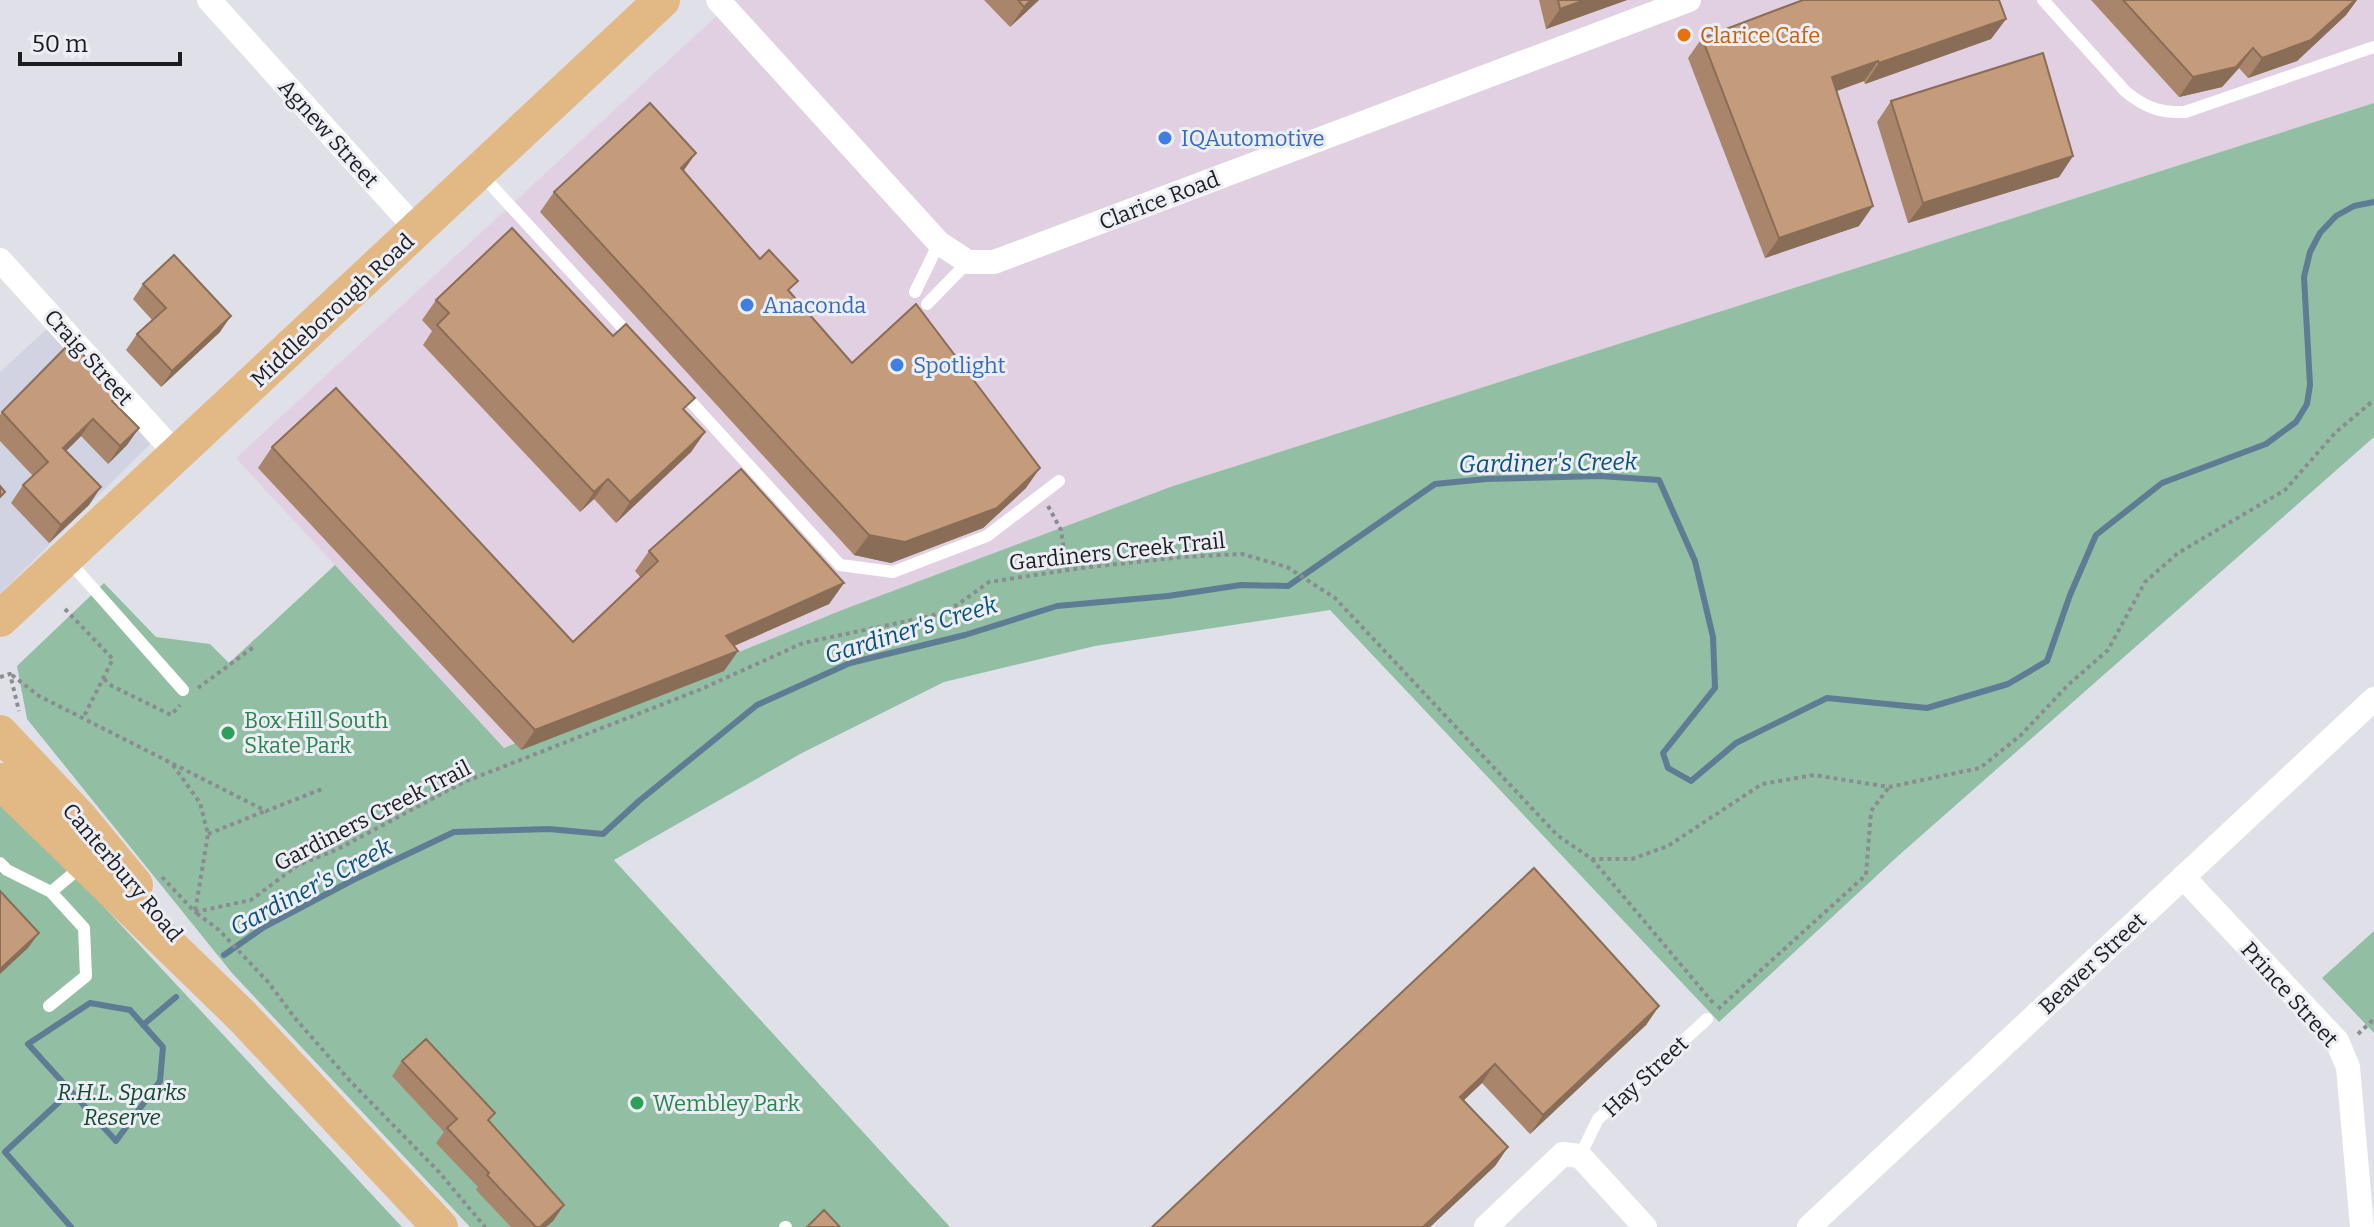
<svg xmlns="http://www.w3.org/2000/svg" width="2374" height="1227" viewBox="0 0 2374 1227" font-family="Bitter,serif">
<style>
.built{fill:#d1d3e2}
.industrial{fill:#e1d0e2}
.green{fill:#92bfa3}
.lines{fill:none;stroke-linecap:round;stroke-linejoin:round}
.stream{stroke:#5e7c94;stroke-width:6}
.path{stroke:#8b8c92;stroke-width:4;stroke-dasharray:4 4;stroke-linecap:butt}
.lane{stroke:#fff;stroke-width:12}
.street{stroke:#fff;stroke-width:24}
.primary{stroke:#e2b885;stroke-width:36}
.wall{fill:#a9866b}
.shaded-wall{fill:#896d57}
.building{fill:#c49c7c;stroke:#896d57;stroke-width:2}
.food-dot{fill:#e8710a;stroke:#ecedf5;stroke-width:3}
.shop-dot{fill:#3f7fe0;stroke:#ecedf5;stroke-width:3}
.leisure-dot{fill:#2e9e5b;stroke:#ecedf5;stroke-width:3}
.labels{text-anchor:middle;stroke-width:6;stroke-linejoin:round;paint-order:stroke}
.food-label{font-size:22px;fill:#c56008;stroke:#ecedf5;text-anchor:start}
.street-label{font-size:22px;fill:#1c1d20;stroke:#ecedf5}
.shop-label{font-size:22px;fill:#366cbe;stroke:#ecedf5;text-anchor:start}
.leisure-label{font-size:22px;fill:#27864d;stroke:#ecedf5;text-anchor:start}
.park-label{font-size:22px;font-style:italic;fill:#10492d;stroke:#ecedf5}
.water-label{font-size:24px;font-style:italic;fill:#08517b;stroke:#ecedf5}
</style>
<rect width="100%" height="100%" fill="#dfe0e8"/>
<path class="built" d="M49,327L152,442L0,594V372Z"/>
<path class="industrial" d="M734,0H2374V103L1173,486L842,610L504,748L236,458Z"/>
<path class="green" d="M2374,103V437L1898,856L1719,1022L1330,610L1095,646L944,682L802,753L614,860L950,1227H470L232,973L27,719L17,666L104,583L156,637L210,644L229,663L335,565L504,748L842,610L1173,486Z
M0,795L402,1227H0Z
M2374,931V1033L2322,978Z"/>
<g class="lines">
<path class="stream" d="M224,955L264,927L353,880L454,832L549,829L603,834L639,801L757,705L850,663L965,635L1057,606L1168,596L1241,585L1288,586L1435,484L1486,479L1600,476L1659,480L1695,561L1713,637L1715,688L1663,753L1668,768L1691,781L1736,743L1827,698L1927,708L2008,684L2047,661L2070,595L2096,535L2162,483L2266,444L2296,422L2307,404L2310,385L2304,277L2310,252L2320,233L2336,216L2354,206L2374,202
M90,1003L130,1010L163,1047L160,1081L116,1141L28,1044Z
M143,1025L176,997
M71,1091L5,1152L71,1227"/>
<path class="path" d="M1048,506L1061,530L1067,570
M65,609L113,659L83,718
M12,675L39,696L266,811L322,789
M0,677L10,674L19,711
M104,679L112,686L171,715L180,705
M198,688L255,646
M173,765L200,803L208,834L195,912L219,930L269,983L294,1017L351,1082L439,1172L485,1227
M208,834L265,811
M1592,859L1714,1004
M162,877L195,912L251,900L298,865L336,850L464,782L699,690L803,643L931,616L957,605L989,582L1081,568L1182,557L1242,554L1287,567L1335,598L1557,835L1592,859H1632L1668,846L1762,784L1814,775L1889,787L1980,768L2021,735L2068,685L2108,650L2145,582L2178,553L2285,490L2335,433L2374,400
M1718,1009L1866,875L1871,811L1889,787
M2358,1034L2374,1019"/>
<path class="lane" d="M2043,0L2125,91C2144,107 2159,113 2185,112L2374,47
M480,173L633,339
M915,292L939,243
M927,304L968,262
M681,391L840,565L893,572L987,536L1059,481
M68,560L183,690
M0,863L7,870L51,892L84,928L86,976L49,1006
M51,892L82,866
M1580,1156L1598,1119L1707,1019
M785,1227H786"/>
<path class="street" d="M209,0L417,230
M718,0L939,243L968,262H994L1689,0
M0,260L177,455
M2183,877L2337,1041L2348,1067L2362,1227
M1486,1227L1563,1154L1580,1156L1645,1227
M1809,1227L2374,699"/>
<path class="primary" d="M0,619L662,0
M0,733L79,817L135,885
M0,781L242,1016L440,1227"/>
</g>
<path class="wall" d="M984,0H1039L1010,27Z
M1539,0H1627L1546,29Z
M2091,0H2357L2346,15L2297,61L2248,78L2239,68L2222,87L2179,97Z
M2006,19L1991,39L1865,84L1864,81L1836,91L1859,226L1765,258L1688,58L1702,38Z
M1891,101L2073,156L2059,177L1908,223L1877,122Z
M684,171L852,363L1026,488L983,528L891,563L854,555L540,212L554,192Z
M143,284L220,332L161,387L126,350L137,334L152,320L133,299Z
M436,300L685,412L705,432L691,452L616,523L594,499L580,512L423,345L432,331L422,320Z
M114,402L139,428L127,445L108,464L81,436L66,451L89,505L49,543L11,503L23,485L33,476L0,441V415L2,412Z
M272,447L573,642L641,578L635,571L649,551L844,583L829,604L734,646L738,651L724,671L521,750L258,468Z
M1534,868L1659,1006L1646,1025L1530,1134L1482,1083L1464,1100L1508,1147L1495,1166L1430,1227H1152Z
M402,1061L489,1121L564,1205L553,1221L546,1227H511L476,1190L478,1187L436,1143L444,1132L392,1076Z"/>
<path class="shaded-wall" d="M1031,0H1039L1010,27L1024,7Z
M1585,0H1627L1546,29L1560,9Z
M2355,0H2357L2346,15L2297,61L2248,78L2262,58Z
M2006,19L1991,39L1865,84L1879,63Z
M2253,48L2239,68L2222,87L2179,97L2193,77Z
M1878,61L1864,81L1818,98L1832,77Z
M696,153L682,173L681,168Z
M2073,156L2059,177L1908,223L1923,203Z
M1873,206L1859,226L1765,258L1779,238Z
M231,316L220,332L161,387L172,371Z
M93,419L81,436L51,466L63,448Z
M139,428L127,445L108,464L120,446Z
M705,432L691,452L616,523L630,502Z
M1040,468L1026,488L983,528L891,563L854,555L869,535Z
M608,479L594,499L580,512L594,492Z
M101,487L89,505L49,543L61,525Z
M844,583L829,604L711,656L726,636Z
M738,651L724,671L521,750L535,730Z
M39,933L28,948L0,974V969Z
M1659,1006L1646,1025L1530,1134L1543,1115Z
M1495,1064L1482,1083L1447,1116L1460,1097Z
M1508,1147L1495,1166L1430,1227H1423Z
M564,1205L553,1221L546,1227H540Z"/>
<path class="building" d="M1018,0H1031L1024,7Z
M1558,0H1585L1560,9Z
M1803,0H1999L2006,19L1879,63L1878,61L1832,77L1873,206L1779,238L1702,38Z
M2123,0H2355L2311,40L2262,58L2253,48L2236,67L2193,77Z
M2043,53L2073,156L1923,203L1891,101Z
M650,103L696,153L681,168L760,259L769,250L798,281L788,290L852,363L916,304L1040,468L997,508L905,542L869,535L554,192Z
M512,228L613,336L626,324L695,398L683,409L705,432L630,502L608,479L594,492L437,325L449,313L436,300Z
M174,255L231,316L172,371L137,334L166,308L143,284Z
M71,342L120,393L112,401L139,428L120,446L93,419L63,448L101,487L61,525L23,485L48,462L2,412Z
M336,388L573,642L658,561L649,551L741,469L844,583L726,636L738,651L535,730L272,447Z
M0,486L5,492L0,497Z
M1534,868L1659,1006L1543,1115L1495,1064L1460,1097L1508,1147L1423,1227H1152Z
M0,891L39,933L0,969Z
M426,1039L495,1113L488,1120L564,1205L540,1227H536L487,1175L489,1173L447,1128L457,1119L402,1061Z
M824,1210L840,1227H807Z"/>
<circle class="food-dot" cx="1684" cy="35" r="8"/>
<g class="shop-dot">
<circle cx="1165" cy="138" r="8"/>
<circle cx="747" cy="305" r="8"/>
<circle cx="897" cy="365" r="8"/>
</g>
<g class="leisure-dot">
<circle cx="228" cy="733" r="8"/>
<circle cx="637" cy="1103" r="8"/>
</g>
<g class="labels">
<g class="food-label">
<text x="1700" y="43">Clarice Cafe</text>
</g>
<g class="street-label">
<text transform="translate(329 133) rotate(48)" y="8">Agnew Street</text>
<text transform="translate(1159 200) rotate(-21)" y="8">Clarice Road</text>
<text transform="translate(332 310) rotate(-43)" y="8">Middleborough Road</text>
<text transform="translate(89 357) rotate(48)" y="8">Craig Street</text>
<text transform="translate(1117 551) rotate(-6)" y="8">Gardiners Creek Trail</text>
<text transform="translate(372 815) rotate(-27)" y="8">Gardiners Creek Trail</text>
<text transform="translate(123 872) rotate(50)" y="8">Canterbury Road</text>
<text transform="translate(2092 963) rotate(-43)" y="8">Beaver Street</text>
<text transform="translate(2290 994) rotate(48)" y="8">Prince Street</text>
<text transform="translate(1645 1076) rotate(-43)" y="8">Hay Street</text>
</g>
<g class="shop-label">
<text x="1181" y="146">IQAutomotive</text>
<text x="763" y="313">Anaconda</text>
<text x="913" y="373">Spotlight</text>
</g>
<g class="leisure-label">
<text x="244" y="728">Box Hill South<tspan x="244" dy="25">Skate Park</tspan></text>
<text x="653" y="1111">Wembley Park</text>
</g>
<g class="park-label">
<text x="122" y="1100">R.H.L. Sparks<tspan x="122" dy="25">Reserve</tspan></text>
</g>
<g class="water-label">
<text transform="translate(1548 463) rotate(-1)" y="8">Gardiner's Creek</text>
<text transform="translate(911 630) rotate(-17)" y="8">Gardiner's Creek</text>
<text transform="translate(311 887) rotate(-28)" y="8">Gardiner's Creek</text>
</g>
</g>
<path d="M20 52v12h160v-12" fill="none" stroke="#1c1d20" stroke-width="4"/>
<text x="32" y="52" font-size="24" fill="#1c1d20" stroke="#ecedf5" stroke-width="6" paint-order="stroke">50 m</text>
</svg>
